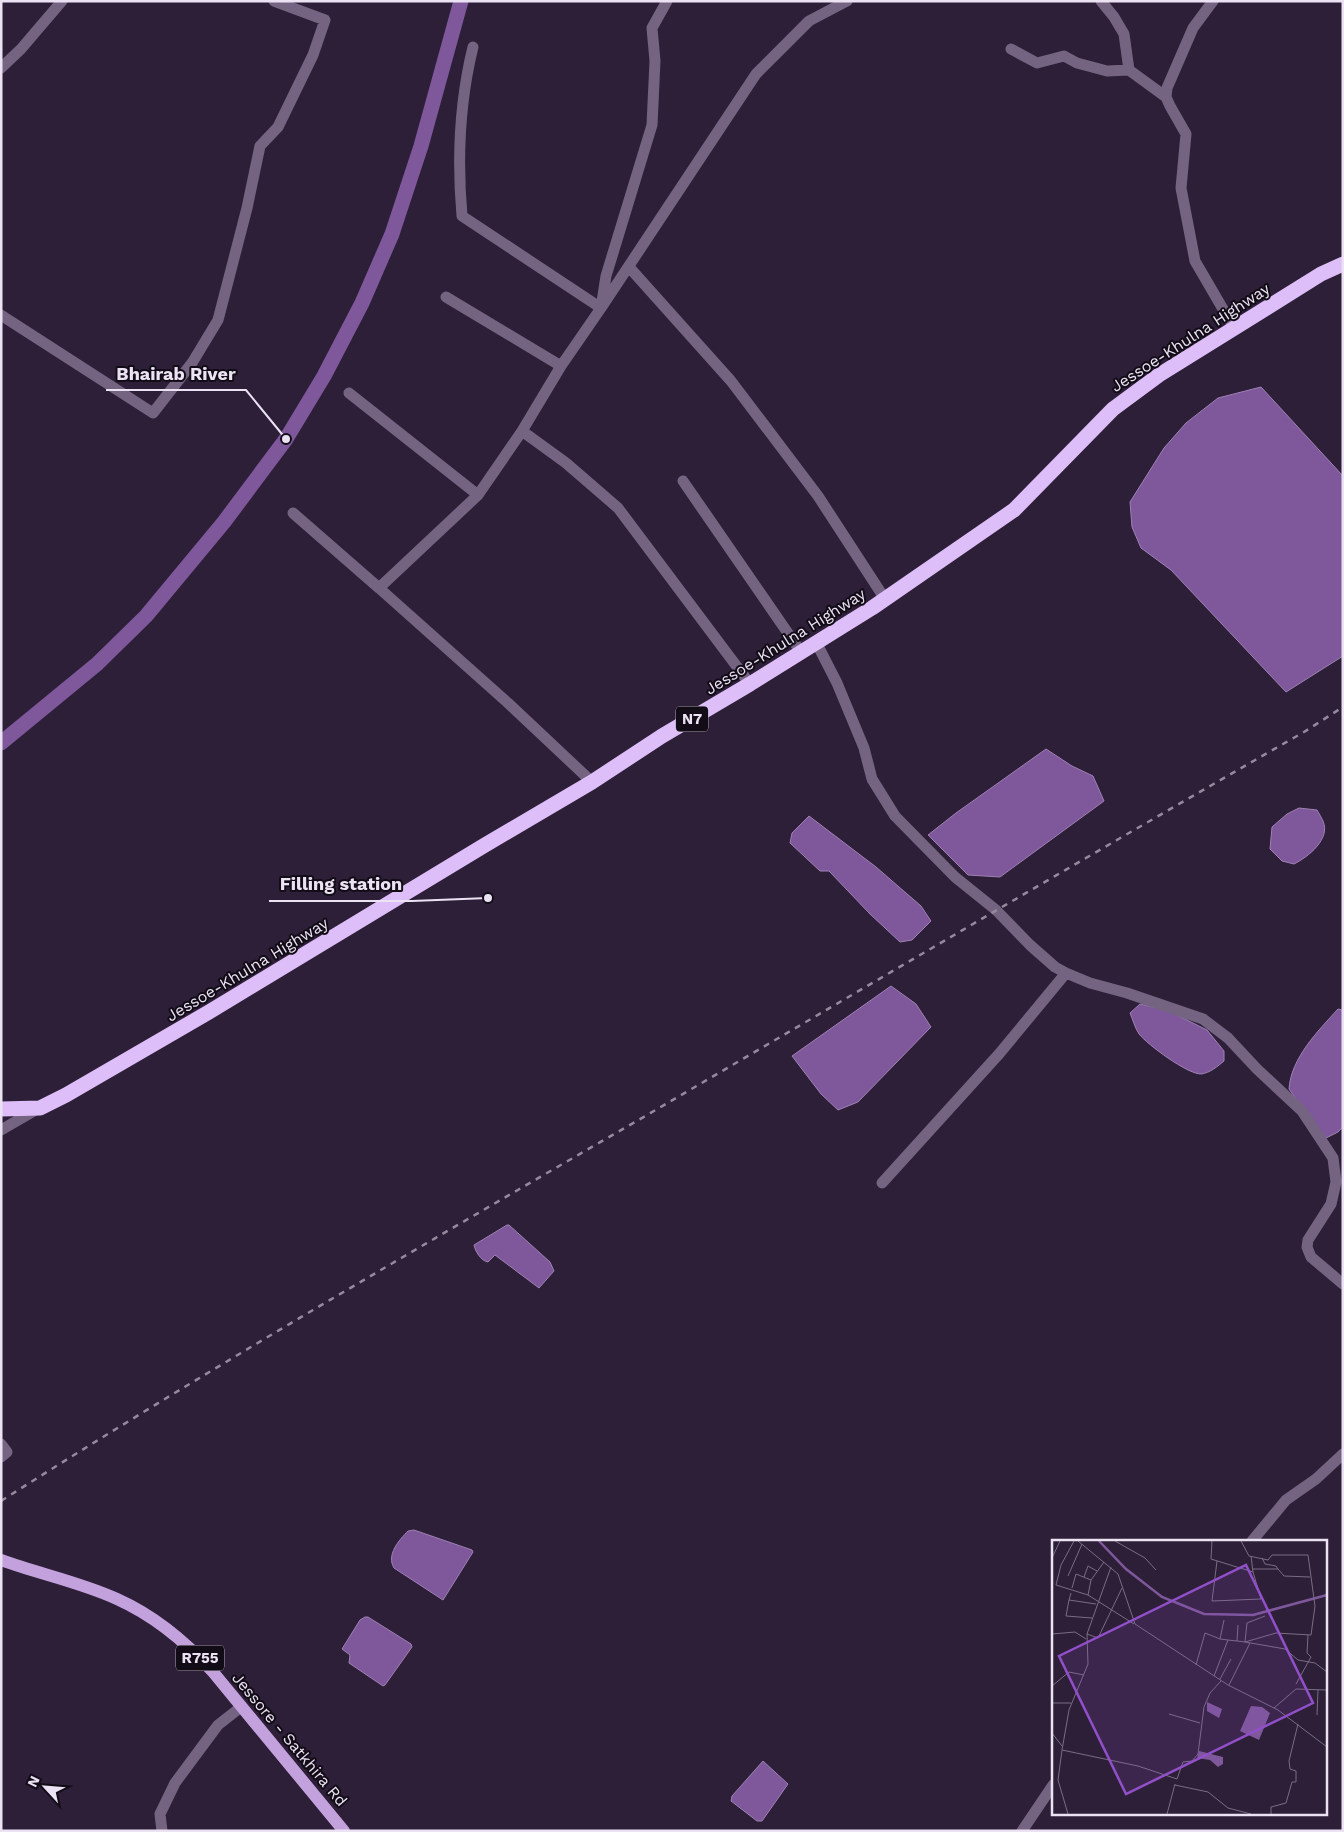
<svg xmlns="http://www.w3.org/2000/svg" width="1344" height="1832" viewBox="0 0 1344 1832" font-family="'Work Sans',sans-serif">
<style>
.water{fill:#7e589a;stroke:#9f81b5}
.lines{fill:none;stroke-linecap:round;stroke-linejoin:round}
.river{stroke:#7e589a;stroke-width:15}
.minor{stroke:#746481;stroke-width:11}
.major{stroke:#c3a1dd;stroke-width:12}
.highway{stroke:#debef8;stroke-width:15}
.rail{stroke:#95899e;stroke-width:2.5;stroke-dasharray:6 6;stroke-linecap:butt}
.labels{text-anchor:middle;stroke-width:4;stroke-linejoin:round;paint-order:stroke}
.shield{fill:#120c17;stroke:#aaa2b1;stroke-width:1}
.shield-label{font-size:15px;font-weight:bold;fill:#ebe2f3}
.street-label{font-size:16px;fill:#ebe2f3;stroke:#120c17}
.inset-river{fill:none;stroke:#7e589a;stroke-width:2.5}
.inset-road{fill:none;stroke:#796d83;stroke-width:1}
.view{fill:#9150c9;fill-opacity:0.15;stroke:#9150c9;stroke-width:2.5}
.inset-edge{fill:none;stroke:#ebe2f3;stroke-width:2.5}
.leader{fill:none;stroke:#ebe2f3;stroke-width:2}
.callout-dot{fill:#ebe2f3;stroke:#120c17;stroke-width:2}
.callout-label{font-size:18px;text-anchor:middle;font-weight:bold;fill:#ebe2f3;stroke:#120c17;stroke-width:4;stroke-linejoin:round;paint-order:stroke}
</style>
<rect width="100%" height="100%" fill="#2d1f38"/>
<path class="water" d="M1261,387L1343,476V656L1286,692L1171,570L1141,548L1132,527L1130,502L1164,448L1186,423L1218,398Z
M1046,749L1072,766L1093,776L1104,801L1000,877L968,875L928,835L956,813Z
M1299,808L1317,810C1319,813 1321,817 1323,821C1331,839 1308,857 1294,864L1282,861L1270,849L1272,827L1287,814Z
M809,816L876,867L921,906L931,921L912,940L900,942L870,914L829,871H820L790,843L792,833Z
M891,986L916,1004L931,1027L858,1102L838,1110L821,1094L792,1056Z
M1140,1004L1169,1011L1207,1030L1224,1051V1061C1218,1066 1210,1073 1201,1074C1187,1074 1148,1045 1139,1034C1135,1028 1133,1020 1130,1013Z
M1338,1009L1343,1010V1127L1338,1132L1324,1139L1289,1089C1291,1058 1318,1031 1338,1009Z
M507,1225H509L550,1262L554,1271L539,1288L495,1255L488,1262C481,1261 475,1251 474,1245Z
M414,1530L472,1550L473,1552L443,1600L394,1568C386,1555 399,1540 408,1531Z
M365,1617H368L411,1644L412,1647L385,1685L383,1686L349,1663L350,1655L342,1649L360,1620Z
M763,1761L788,1784L762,1821H757L731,1801L732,1796Z"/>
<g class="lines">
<path class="river" d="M1,743L97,664L146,616L224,522L286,439L324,376L362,303L392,234L421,146L461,1"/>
<path class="minor" d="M667,1L652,28L655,61L652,125L606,276L601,308L756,74L809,21L847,1
M1101,1L1114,17L1124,34L1129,70
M1213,1L1193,28L1167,88L1166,97L1170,106L1186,134L1181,188L1195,261L1234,328
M473,47C459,104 457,159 462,216L601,308L561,366
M1011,49L1037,63L1064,56L1077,63L1107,71L1129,70L1166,97
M1,68L21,49L62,1
M629,267L731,381L818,496L885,599
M446,297L561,366L522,431
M1,315L153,413L192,363L218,320L247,208L260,146L278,127L313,55L325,20L274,1
M349,393L478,495L522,431L566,463L618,508L750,684
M683,481L801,652
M478,495L379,588L508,703L592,782
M293,513L379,588
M816,642L837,683L864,748L872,779L895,816L955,877L996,910L1030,945L1055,967L1066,973L1090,983L1127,993L1203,1019L1228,1038L1257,1069L1302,1111L1333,1158L1336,1182L1331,1204L1308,1240L1307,1247L1311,1257L1343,1284
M1,1130L39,1108
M882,1183L999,1054L1066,973
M1,1444L7,1452L1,1457
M1252,1541L1286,1500L1316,1479L1343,1454
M162,1831L160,1814L175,1783L218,1725L241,1707
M1022,1831L1053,1785"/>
<path class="major" d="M1,1560C39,1574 80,1582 117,1599C155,1616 185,1641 213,1672L344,1831"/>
<path class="highway" d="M1,1109L40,1108L66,1095L209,1012L485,845L592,782L662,736L750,684L872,608L1014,510L1113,409L1159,375L1321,274L1343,264"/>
<path class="rail" d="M1,1501C213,1366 430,1241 647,1115C866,987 1084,858 1304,732L1343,707"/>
</g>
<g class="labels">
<g class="shield">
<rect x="676" y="706.5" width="32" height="25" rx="4"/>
<rect x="176" y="1645.5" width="48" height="25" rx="4"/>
</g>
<g class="shield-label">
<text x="692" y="724">N7</text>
<text x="200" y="1663">R755</text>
</g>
<g class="street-label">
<text transform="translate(1190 337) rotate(-33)" y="6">Jessoe-Khulna Highway</text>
<text transform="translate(785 641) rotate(-32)" y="6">Jessoe-Khulna Highway</text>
<text transform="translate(247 969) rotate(-31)" y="6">Jessoe-Khulna Highway</text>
<text transform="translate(290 1739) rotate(50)" y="6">Jessore - Satkhira Rd</text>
</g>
</g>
<g transform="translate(1052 1540)">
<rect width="275" height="275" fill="#2d1f38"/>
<path d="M155,162L170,169L167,178L155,171ZM199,166L210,167L218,173L207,200L188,191ZM147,211L171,217V224L166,227L158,220L145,218Z" fill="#7e589a"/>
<path class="inset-river" d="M47,1L74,29L110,57L152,74L201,75L275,55"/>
<path class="inset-road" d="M22,1L9,25L4,45L36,55L82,84M26,1L66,34L83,84L176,145L226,170L275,207M63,1L93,18L104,30M160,1L159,19L201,32L199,16M189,1L197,16L216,20L220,15H256L263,66L259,95L224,93L193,102L233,109L246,120L263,123L275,132M0,18L8,1M210,18L213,24L224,26L226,29M165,21L160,61L209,59L201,32M201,29H226L232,36L258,37M16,36L30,4M32,37L36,26L45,31M39,40L52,22M20,48L24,34L39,40L36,55M19,53L17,60L44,64M17,60L14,76L40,78M0,94L23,92L34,99M35,94L46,98L70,48M176,100L185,101L186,85M185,101L193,102L195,83L213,76M144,125L153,93L168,99M162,136L176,100L168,99L172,80M168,139L179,119M244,144L259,117L255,113L256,95M177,145L198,103M0,146L17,132L32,135M0,163H19M222,168L244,149L275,150M117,174L148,183M265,175L266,150M0,193L10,206M10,210L86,226L125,239L131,222L140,221L146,214L152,167L158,153L169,141M123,245L156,252L176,268L199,274M16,274L6,240L10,210L17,170L36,124L35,94L59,27M115,274L123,244M219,274V267L234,263L240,242H244V231L238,229L237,221L246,184"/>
<path class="view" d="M194,25L261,163L74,254L7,116Z"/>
<rect width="275" height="275" class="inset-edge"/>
</g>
<path class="leader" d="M286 439L246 390H106M488 898L412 901H269"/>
<g class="callout-dot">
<circle cx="286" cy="439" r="5"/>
<circle cx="488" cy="898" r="5"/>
</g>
<g class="callout-label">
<text x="176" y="380">Bhairab River</text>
<text x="341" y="890">Filling station</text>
</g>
<rect width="1344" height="1832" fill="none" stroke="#ebe2f3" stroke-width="5"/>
<g transform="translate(45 1787) rotate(296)" stroke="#120c17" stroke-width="4" paint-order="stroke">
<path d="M0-4L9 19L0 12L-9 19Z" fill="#ebe2f3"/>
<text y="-8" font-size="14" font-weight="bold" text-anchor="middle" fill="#ebe2f3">N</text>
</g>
</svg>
